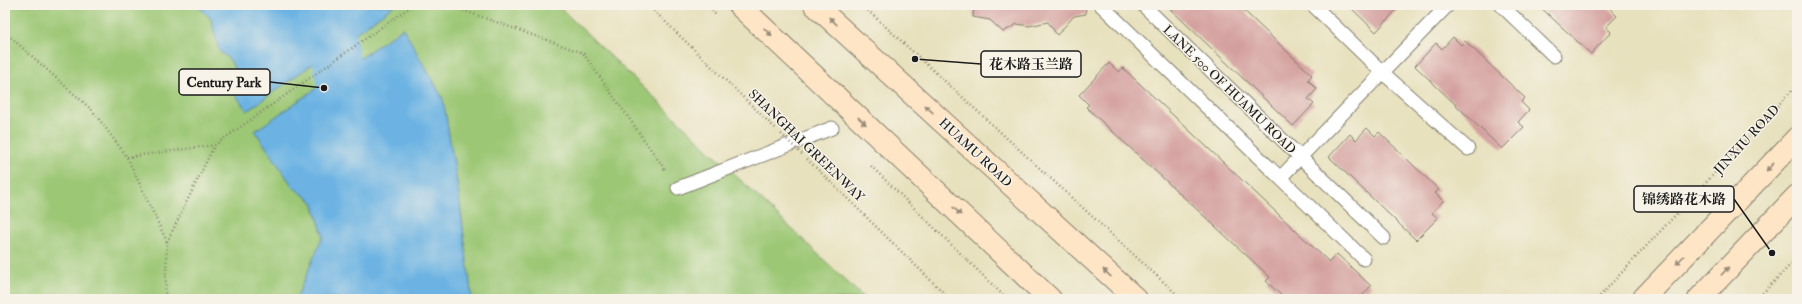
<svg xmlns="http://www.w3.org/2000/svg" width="1802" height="304" viewBox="0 0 1802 304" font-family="'IM FELL Double Pica','Noto Serif SC',serif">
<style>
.green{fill:#9cc774;stroke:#5c7248}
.water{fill:#6cb3e3;stroke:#446880}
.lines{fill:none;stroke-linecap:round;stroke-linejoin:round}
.river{stroke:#6cb3e3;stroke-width:47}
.building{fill:#d39e9d}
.service-casing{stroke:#827e6d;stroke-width:15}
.secondary-casing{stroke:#827e6d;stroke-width:24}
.path{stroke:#827e6d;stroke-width:2.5;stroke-dasharray:1 3;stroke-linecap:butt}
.service{stroke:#fff;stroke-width:13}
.secondary{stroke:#fee5c5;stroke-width:22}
.path-bridge{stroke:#827e6d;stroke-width:2.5;stroke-dasharray:1 3;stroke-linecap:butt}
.oneway{fill:#988b79}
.labels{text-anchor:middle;stroke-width:3;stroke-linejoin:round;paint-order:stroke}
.street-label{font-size:13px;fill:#1c1c1c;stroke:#f7f3e8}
.leader{fill:none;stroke:#1c1c1c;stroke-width:1.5}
.callout-dot{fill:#1c1c1c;stroke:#f7f3e8;stroke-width:1.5}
.callout{fill:#f7f3e8;stroke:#1c1c1c;stroke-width:1.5}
.callout-label{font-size:14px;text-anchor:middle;font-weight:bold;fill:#1c1c1c}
</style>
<rect width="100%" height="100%" fill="#f7f3e8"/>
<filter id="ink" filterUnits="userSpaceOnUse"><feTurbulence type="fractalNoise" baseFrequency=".025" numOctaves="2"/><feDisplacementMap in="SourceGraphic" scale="8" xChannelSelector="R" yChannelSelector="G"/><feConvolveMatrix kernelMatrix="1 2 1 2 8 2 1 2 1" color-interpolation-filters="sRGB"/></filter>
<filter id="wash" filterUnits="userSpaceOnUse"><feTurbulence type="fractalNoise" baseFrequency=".012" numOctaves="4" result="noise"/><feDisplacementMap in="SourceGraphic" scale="16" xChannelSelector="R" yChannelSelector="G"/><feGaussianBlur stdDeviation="0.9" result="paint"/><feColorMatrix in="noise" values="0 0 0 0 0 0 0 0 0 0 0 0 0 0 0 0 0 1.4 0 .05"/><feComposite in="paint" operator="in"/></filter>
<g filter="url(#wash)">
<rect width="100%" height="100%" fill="#e8e1be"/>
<path class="green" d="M5,5H557L865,299H5Z"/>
<path class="water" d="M197,5H395L247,111L235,94L241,82L230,60L219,51L211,19Z
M403,28L443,99L458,188L472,299H296L323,236L313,202L293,187L255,131Z"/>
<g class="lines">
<path class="river" d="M317,5L328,17L350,137"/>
</g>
<g id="blocks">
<path class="building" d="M974,5H1085L1086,14L1074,16L1057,35L1048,22L1029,26L1017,24L1003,32L990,20L973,17Z
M1166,5H1238L1312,75L1308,80L1317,89L1308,99L1314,104L1293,126Z
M1348,5H1401L1376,32Z
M1538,5H1606L1617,16L1606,27L1611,32L1591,54Z
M1453,37L1461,45L1465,41L1525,98L1521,102L1529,110L1518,122L1524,127L1502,149L1415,66L1436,43L1442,49Z
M1109,63L1119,72L1123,68L1329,262L1337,254L1371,286L1359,299H1285L1266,281L1270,277L1086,107L1089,105L1079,95Z
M1367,128L1375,136L1379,132L1439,190L1435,193L1443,201L1432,213L1438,218L1416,240L1329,157L1350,134L1356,140Z"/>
</g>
</g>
<g filter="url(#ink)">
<use href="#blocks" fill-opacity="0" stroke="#827e6d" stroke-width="1"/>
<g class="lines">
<defs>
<path id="service" d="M1101,5L1364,259
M1143,5L1384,238
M1313,5L1382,72L1468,149
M1501,5L1554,56
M1280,178L1448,5
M678,188L832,128"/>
<path id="secondary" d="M739,5L1050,299
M815,5L1136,299
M1643,299L1797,138
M1699,299L1797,196"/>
</defs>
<use href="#service" class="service-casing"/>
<use href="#secondary" class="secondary-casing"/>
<path class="path" d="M448,5L583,53L666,171
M648,5L776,129
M706,5L717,16
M862,5L1182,299
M5,32L93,111L127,157L167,242L165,299
M127,157L215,145L413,5
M807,159L950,299
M871,166L1007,299
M167,242L214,146
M1597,299L1797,85
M1757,299L1797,258"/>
<use href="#service" class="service"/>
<use href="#secondary" class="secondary"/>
<path class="path-bridge" d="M781,134L803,155"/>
</g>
<defs><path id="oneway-solid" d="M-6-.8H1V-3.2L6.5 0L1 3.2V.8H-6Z"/></defs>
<g class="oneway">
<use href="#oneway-solid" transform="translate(833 21) rotate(-137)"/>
<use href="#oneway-solid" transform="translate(768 32) rotate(43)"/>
<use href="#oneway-solid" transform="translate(929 109) rotate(-137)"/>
<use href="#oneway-solid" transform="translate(862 121) rotate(43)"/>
<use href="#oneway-solid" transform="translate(1770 167) rotate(134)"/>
<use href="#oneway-solid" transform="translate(957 211) rotate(43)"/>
<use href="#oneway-solid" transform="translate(1680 260) rotate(134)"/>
<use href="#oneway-solid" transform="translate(1725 271) rotate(-47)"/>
<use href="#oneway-solid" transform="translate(1107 273) rotate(-137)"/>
</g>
</g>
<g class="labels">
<g class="street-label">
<text transform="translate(1230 89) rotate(44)" y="5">LANE 500 OF HUAMU ROAD</text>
<text transform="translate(1746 139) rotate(-47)" y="5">JINXIU ROAD</text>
<text transform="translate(807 145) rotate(44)" y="5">SHANGHAI GREENWAY</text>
<text transform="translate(976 152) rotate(43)" y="5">HUAMU ROAD</text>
</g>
</g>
<path class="leader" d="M915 59L981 64M324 88L270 82M1772 253L1734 199"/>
<g class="callout-dot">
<circle cx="915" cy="59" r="4"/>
<circle cx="324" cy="88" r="4"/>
<circle cx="1772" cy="253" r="4"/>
</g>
<g class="callout">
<rect x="981" y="51" width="100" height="26" rx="4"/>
<rect x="179" y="69" width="91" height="26" rx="4"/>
<rect x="1634" y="186" width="100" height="26" rx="4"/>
</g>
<g class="callout-label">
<text x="1031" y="69">花木路玉兰路</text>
<text x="224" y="87">Century Park</text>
<text x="1684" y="204">锦绣路花木路</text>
</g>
<rect width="1802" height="304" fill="none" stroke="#f7f3e8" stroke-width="20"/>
</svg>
